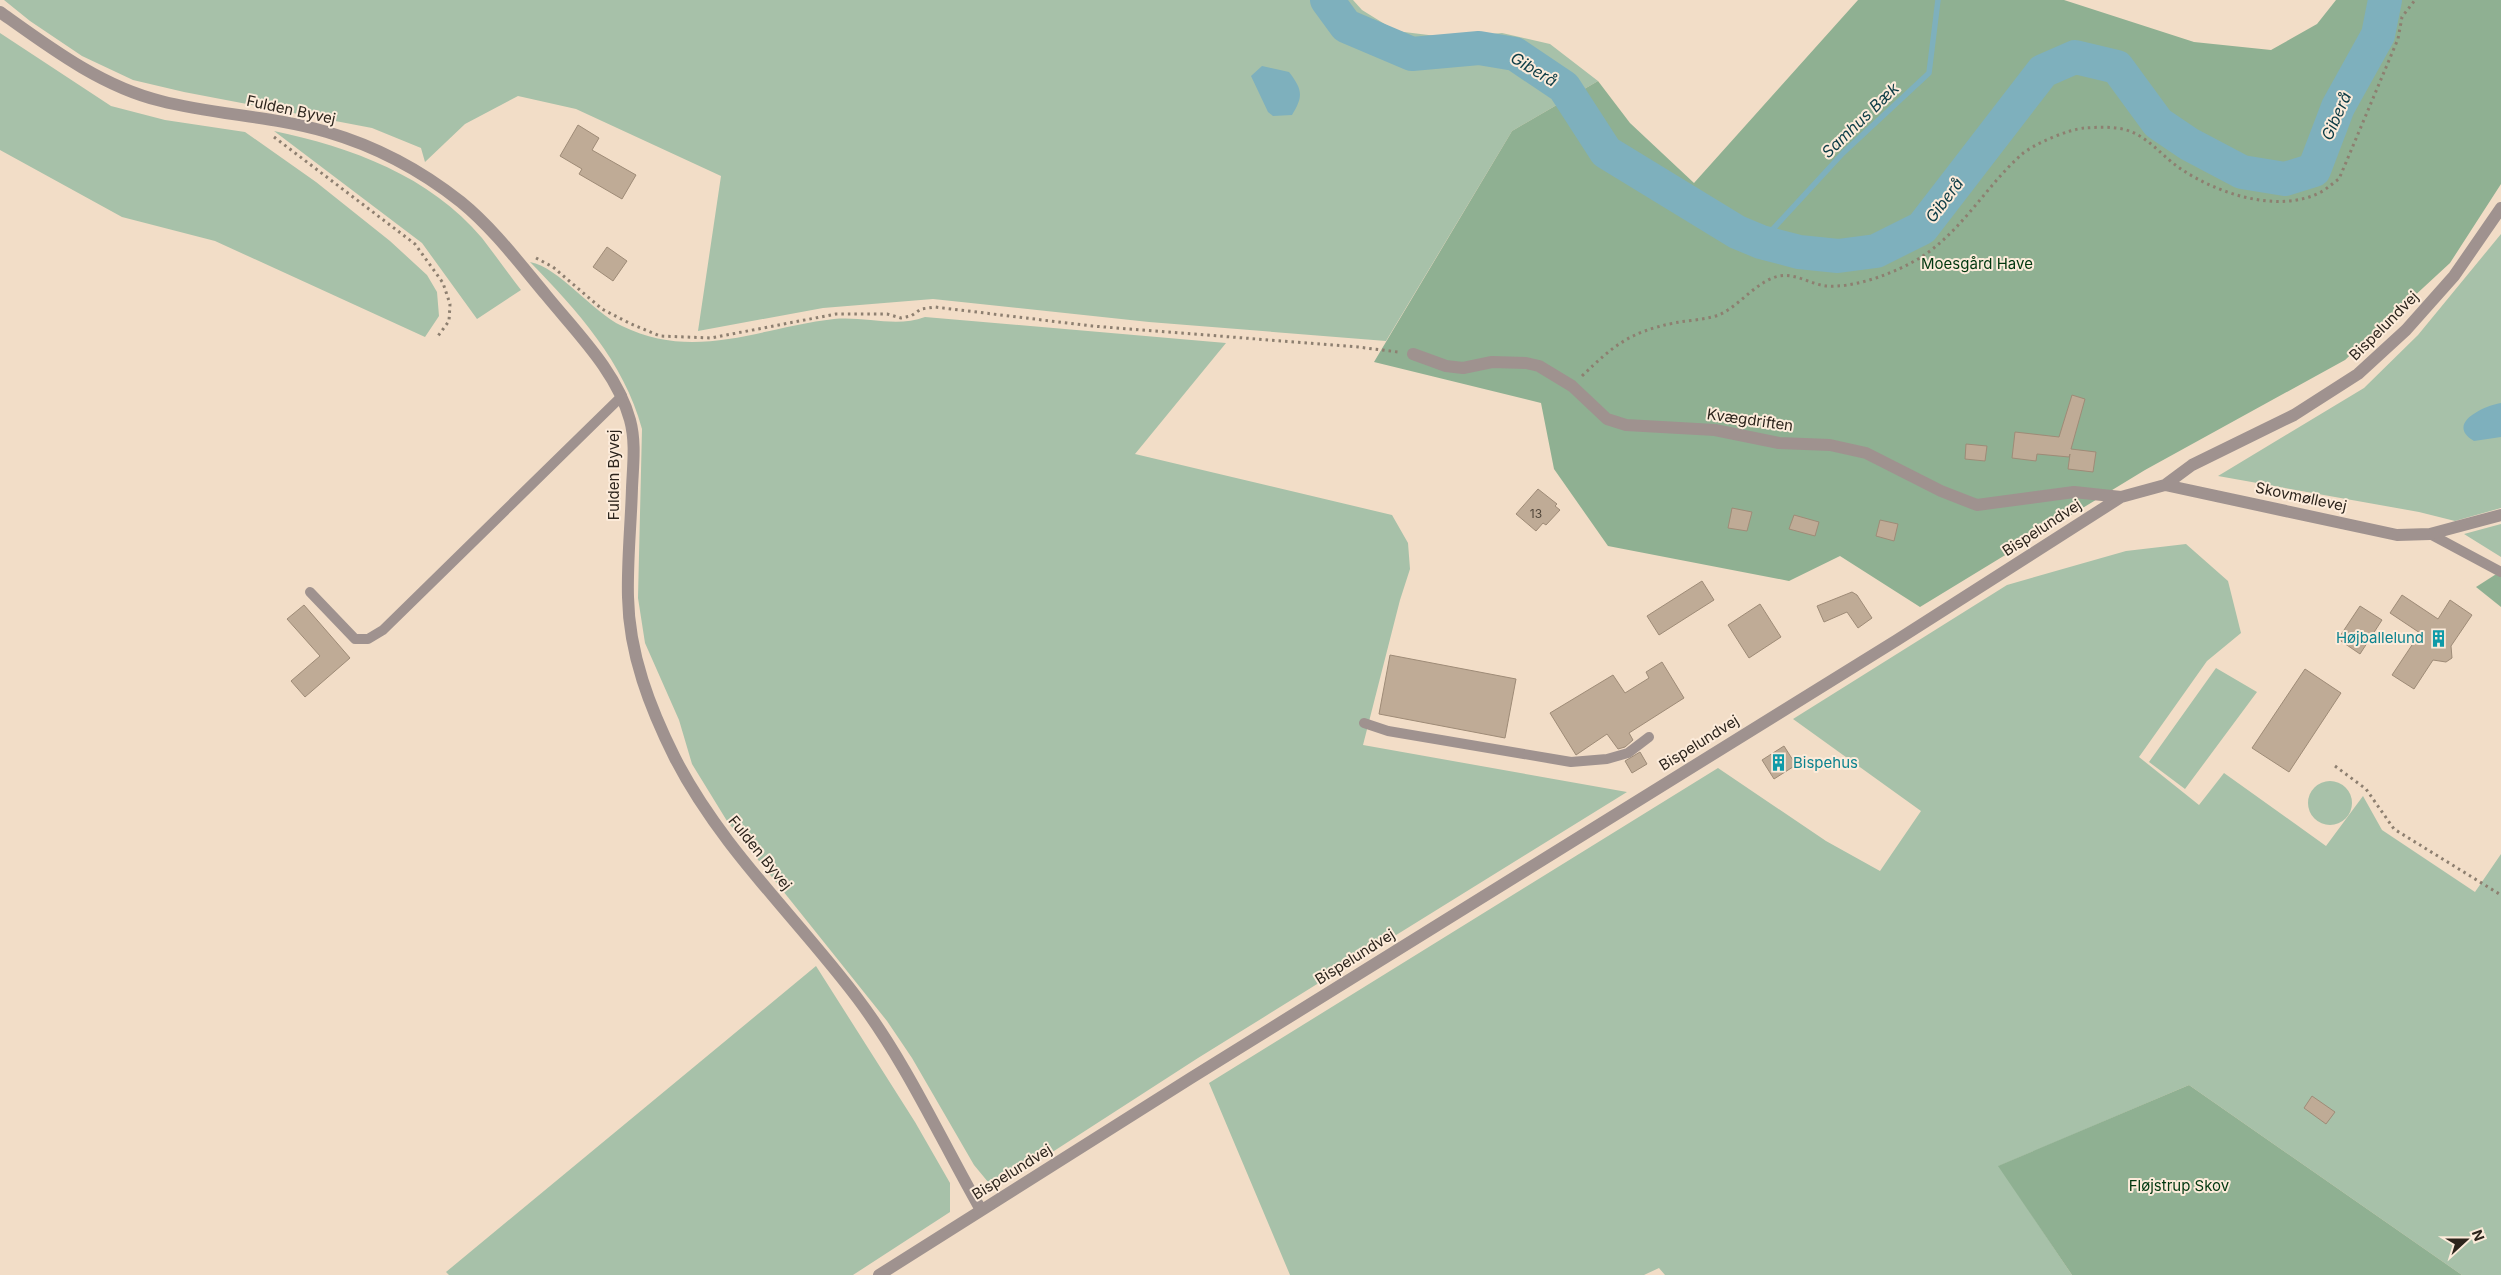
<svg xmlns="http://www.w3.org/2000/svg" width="2501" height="1275" viewBox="0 0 2501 1275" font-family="Inter,sans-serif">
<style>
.green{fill:#a7c1a9}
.forest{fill:#8fb092}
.water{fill:#7eb0bd}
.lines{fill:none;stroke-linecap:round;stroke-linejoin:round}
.stream{stroke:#7eb0bd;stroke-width:5.5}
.river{stroke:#7eb0bd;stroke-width:34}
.building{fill:#bfab96;stroke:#9e8b77}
.path{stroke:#8d7f70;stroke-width:3;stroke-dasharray:2.5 4;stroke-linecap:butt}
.service{stroke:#9f928f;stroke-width:10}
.minor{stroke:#9f928f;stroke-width:12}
.labels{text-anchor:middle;stroke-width:4;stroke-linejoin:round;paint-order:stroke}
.number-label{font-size:12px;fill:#51463a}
.street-label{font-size:15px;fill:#2c241c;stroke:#fcebda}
.park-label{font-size:15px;fill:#00370f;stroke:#fcebda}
.culture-label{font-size:15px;fill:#0d838f;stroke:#fcebda;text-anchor:end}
.water-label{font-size:16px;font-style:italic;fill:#0b3b45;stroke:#fcebda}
</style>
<rect width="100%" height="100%" fill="#f2ddc7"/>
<path class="green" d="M4,0H1353L1362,10L1396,31L1453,38L1502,33L1550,44L1598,81L1512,131L1386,341L1149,322L933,299L823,308L698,331L721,176L576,109L518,96L465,124L425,162L421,148L372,128L184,92L133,80L82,56L30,21Z
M0,33L111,106L165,120L245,132L316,182L390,241L427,275L437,292L439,316L425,337L215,241L122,217L0,150Z
M274,131C351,147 430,176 482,238C495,255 508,273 521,290L477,319L422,243Z
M2501,234V508L2455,521L2419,512L2218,476L2364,388L2418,335Z
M530,262C560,268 591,311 622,326C696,362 761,327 834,319C865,316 896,328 925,317L1226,343L1135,454L1392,515L1408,543L1410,569L1400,600L1363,745L1627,792L1198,1058L1003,1184L993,1188L974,1165L912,1058L887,1021L727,821L692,764L679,720L645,643L638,598L642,429C624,362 577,310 530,262Z
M2501,524V557L2464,534Z
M2186,544L2228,581L2241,633L2207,661L2139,757L2199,805L2224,773L2326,846L2363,796L2382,830L2475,892L2501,854V1275H2462L2189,1085L1999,1166L2072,1275H1665L1659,1268L1644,1275H1290L1209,1083L1718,768L1826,841L1880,871L1921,811L1793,719L2007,585L2126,551Z
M2216,668L2257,692L2185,789L2149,762Z
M2308 803a22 22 0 1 1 44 0a22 22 0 1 1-44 0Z
M816,966L915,1122L950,1183V1212L853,1275H449L446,1272Z"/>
<path class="forest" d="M1858,0H2064L2194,42L2271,50L2317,24L2336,0H2501V184L2450,263L2345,360L2145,470L1920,607L1840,556L1789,581L1608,546L1554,469L1541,403L1374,362L1512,131L1598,81L1630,123L1694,183Z
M2501,571V607L2476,587Z
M2189,1085L2462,1275H2072L1998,1166Z"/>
<path class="water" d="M1262,66L1289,72C1302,89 1304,96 1292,115L1273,116L1268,112L1251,76Z
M2501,403V437L2474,441C2445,424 2483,406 2501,403Z"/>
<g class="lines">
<path class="stream" d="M1761,242L1843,153L1929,73L1938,0"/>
<path class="river" d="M1327,0L1346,26L1412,54L1479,48L1515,54L1564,87L1606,152L1737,232L1761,242L1799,252L1838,256L1876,251L1922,228L2043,71L2075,57L2117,67L2158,123L2189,144L2242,172L2285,179L2314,170L2338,107L2378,35L2385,0"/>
</g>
<path class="building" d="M578,125L599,138L592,150L636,175L622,199L579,174L582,169L560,156Z
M607,247L627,261L613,281L593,267Z
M2072,395L2085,399L2071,449L2096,452L2093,472L2068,469L2070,454L2069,457L2037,454L2036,461L2012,458L2015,432L2059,437Z
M1966,444L1987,446L1985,461L1965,459Z
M1538,489L1557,504L1555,506L1560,510L1546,525L1543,523L1536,531L1516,514Z
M1732,508L1752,512L1747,531L1728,528Z
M1794,515L1819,522L1815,536L1789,529Z
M1880,520L1898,524L1894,541L1876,536Z
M1702,581L1714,600L1659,635L1647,616Z
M1852,592L1857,595L1872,618L1858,628L1847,612L1824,622L1817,606Z
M2402,595L2438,619L2450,600L2472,615L2451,646L2452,658L2446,662L2433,660L2414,689L2392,675L2420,633L2390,613Z
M1760,604L1781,637L1749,658L1728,625Z
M304,605L350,658L305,697L291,681L320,656L287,619Z
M2360,606L2382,620L2360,654L2338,639Z
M1390,655L1516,679L1505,738L1379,714Z
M1662,662L1684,698L1629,733L1633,740L1625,747L1618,749L1607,734L1576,755L1550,713L1613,675L1625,693L1649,678L1646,672Z
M2305,669L2341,693L2289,772L2252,748Z
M1784,746L1796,765L1774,779L1762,760Z
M1640,752L1647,764L1632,773L1625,761Z
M2312,1096L2335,1112L2326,1124L2304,1108Z"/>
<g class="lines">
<path class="path" d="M274,137L415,244L443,283L450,304L449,321L438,336
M536,258L553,267L602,309L631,324L660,336L711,338L836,314H887L901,318L911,316L921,309L935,307L1092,326L1358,347L1398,352
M1582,376C1614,345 1630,332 1674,323C1689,320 1707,320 1721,314C1741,304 1757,281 1779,276C1796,273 1810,284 1826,286C1852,288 1886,276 1909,264C1957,240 1983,189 2021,155C2033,144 2069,129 2085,128C2100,127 2118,126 2132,132C2151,140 2164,158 2181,169C2218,194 2279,214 2321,192C2328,188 2333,183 2339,179L2398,39L2402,17L2415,0
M2335,766L2366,789L2394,829L2501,895"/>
<path class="service" d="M2430,534L2501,572
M310,592L355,639H368L383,630L622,396
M1364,723L1388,731L1571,762L1607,759L1628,753L1649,737"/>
<path class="minor" d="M0,12C49,47 102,87 161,101C215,115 273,116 327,132C375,146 422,171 461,202C493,228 520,264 546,295C577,333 617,372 630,420C636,442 633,465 632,488C631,524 627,561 628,597C629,654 650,708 675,758C721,848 798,919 858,999C907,1064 941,1140 981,1210
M1413,354L1446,366L1463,368L1492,362L1526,363L1539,366L1572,386L1607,419L1626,425L1715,430L1779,443L1830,445L1866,453L1941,491L1977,505L2074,492L2121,497
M2165,485L2397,535L2430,534L2501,515
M879,1275L1191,1078L1897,640L2121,497L2165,485L2192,465L2294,415L2358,374L2406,330L2454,276L2501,208"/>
</g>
<defs>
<symbol id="building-bare" viewBox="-9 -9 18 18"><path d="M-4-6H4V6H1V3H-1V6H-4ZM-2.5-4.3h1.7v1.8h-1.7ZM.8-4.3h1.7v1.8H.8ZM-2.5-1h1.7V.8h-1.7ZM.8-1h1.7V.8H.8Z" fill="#0f9aa8" stroke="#fcebda" stroke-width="2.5" paint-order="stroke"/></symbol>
</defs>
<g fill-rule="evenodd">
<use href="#building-bare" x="2426" y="626" width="25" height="25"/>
<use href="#building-bare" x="1766" y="750" width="25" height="25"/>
</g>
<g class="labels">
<g class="number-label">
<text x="1536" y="518">13</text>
</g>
<g class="street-label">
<text transform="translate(291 110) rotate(12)" y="5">Fulden Byvej</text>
<text transform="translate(2384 326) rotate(-45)" y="5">Bispelundvej</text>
<text transform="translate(1750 420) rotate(8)" y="5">Kvægdriften</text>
<text transform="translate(614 475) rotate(-90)" y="5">Fulden Byvej</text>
<text transform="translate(2301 497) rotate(12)" y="5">Skovmøllevej</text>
<text transform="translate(2042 528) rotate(-33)" y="5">Bispelundvej</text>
<text transform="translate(1699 743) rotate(-32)" y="5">Bispelundvej</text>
<text transform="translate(760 853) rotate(51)" y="5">Fulden Byvej</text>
<text transform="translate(1355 957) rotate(-32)" y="5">Bispelundvej</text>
<text transform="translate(1012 1172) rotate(-32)" y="5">Bispelundvej</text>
</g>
<g class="park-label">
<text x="1977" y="269">Moesgård Have</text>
<text x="2179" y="1191">Fløjstrup Skov</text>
</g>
<g class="culture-label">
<text x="2424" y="643">Højballelund</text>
<text x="1793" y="768" text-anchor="start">Bispehus</text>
</g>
<g class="water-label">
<text transform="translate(1534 69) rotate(31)" y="6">Giberå</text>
<text transform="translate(2336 116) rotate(-66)" y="6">Giberå</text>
<text transform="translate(1860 120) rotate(-44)" y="6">Samhus Bæk</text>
<text transform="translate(1944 200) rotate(-53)" y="6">Giberå</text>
</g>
</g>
<g transform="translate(2466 1240) rotate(69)" stroke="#fcebda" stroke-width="4" paint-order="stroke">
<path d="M0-4L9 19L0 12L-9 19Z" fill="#2c241c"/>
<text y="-8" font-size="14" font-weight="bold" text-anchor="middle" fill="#2c241c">N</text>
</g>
</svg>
